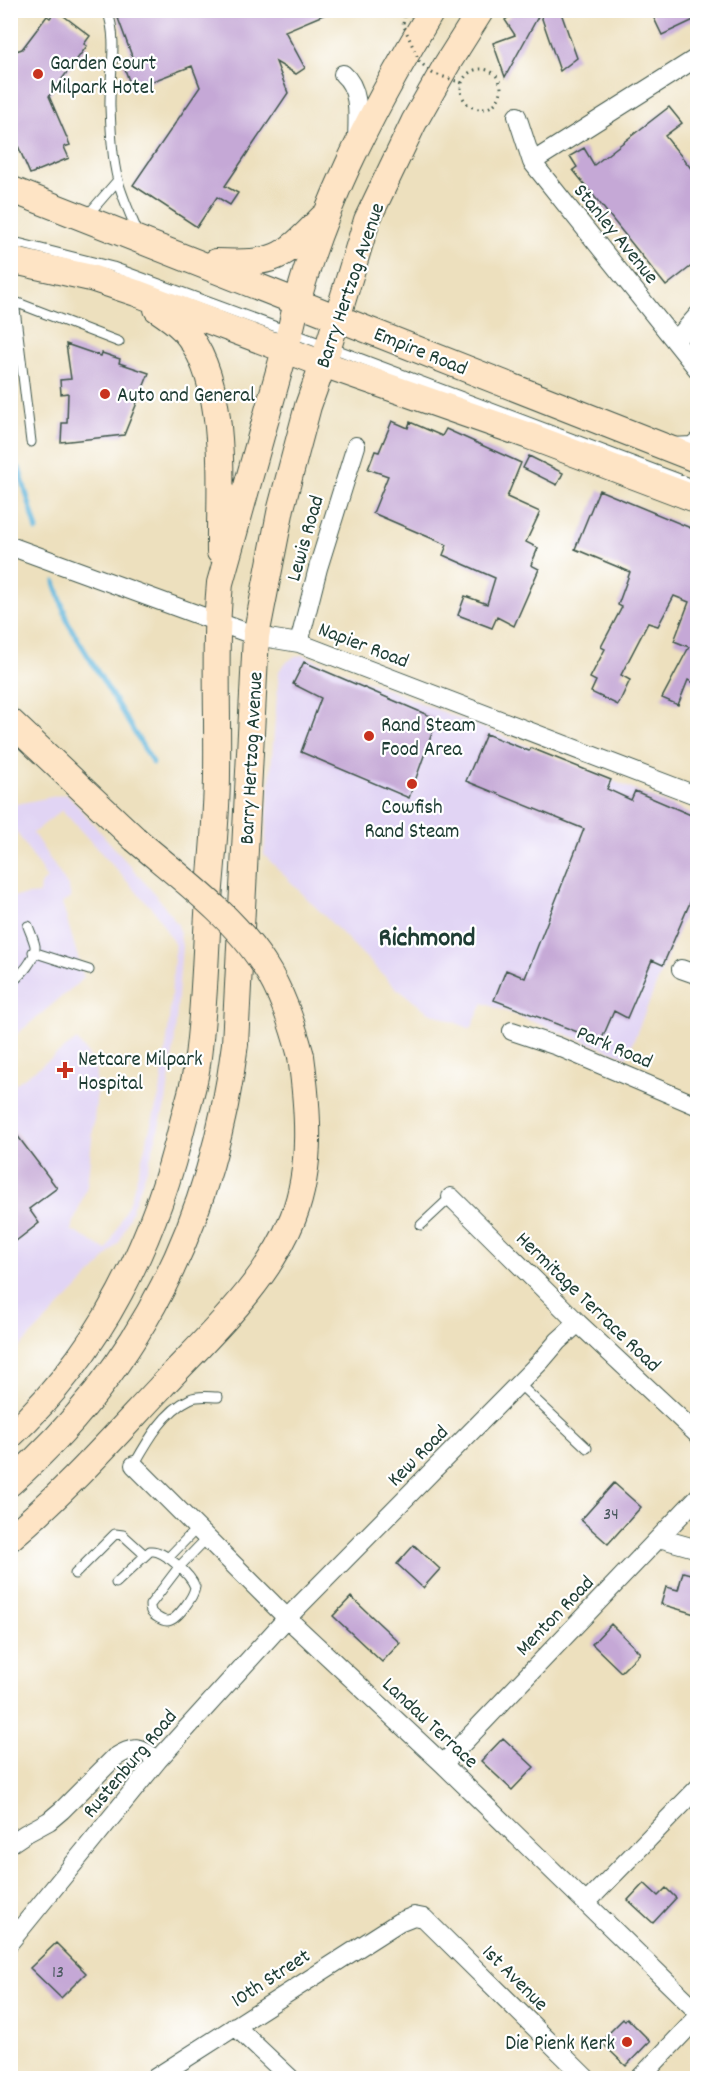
<svg xmlns="http://www.w3.org/2000/svg" width="708" height="2089" viewBox="0 0 708 2089" font-family="Dekko,sans-serif">
<style>
.built{fill:#e1d4f4}
.lines{fill:none;stroke-linecap:round;stroke-linejoin:round}
.stream{stroke:#5eb6dc;stroke-width:5}
.building{fill:#c5a8d6}
.service-casing{stroke:#3e5549;stroke-width:11}
.minor-casing{stroke:#3e5549;stroke-width:20}
.secondary-casing{stroke:#3e5549;stroke-width:28}
.path{stroke:#3e5549;stroke-width:3;stroke-dasharray:1.5 4.5;stroke-linecap:butt}
.service{stroke:#fff;stroke-width:9}
.minor{stroke:#fff;stroke-width:18}
.secondary{stroke:#fee4c5;stroke-width:26}
.secondary-bridge-casing{stroke:#3e5549;stroke-width:28;stroke-linecap:butt}
.path-bridge{stroke:#3e5549;stroke-width:3;stroke-dasharray:1.5 4.5;stroke-linecap:butt}
.secondary-bridge{stroke:#fee4c5;stroke-width:26}
.poi-dot{fill:#c8321e;stroke:#fff;stroke-width:2}
.labels{text-anchor:middle;stroke-width:4.5;stroke-linejoin:round;paint-order:stroke}
.number-label{font-size:18px;fill:#48585c}
.poi-label{font-size:21px;fill:#1f3d34;stroke:#fff;text-anchor:start}
.street-label{font-size:21px;fill:#1f3d34;stroke:#fff}
.district-label{font-size:27px;font-weight:bold;fill:#1f3d34;stroke:#fff}
</style>
<rect width="100%" height="100%" fill="#fff"/>
<filter id="ink" filterUnits="userSpaceOnUse"><feTurbulence type="fractalNoise" baseFrequency=".0167" numOctaves="2"/><feDisplacementMap in="SourceGraphic" scale="12" xChannelSelector="R" yChannelSelector="G"/><feConvolveMatrix kernelMatrix="1 2 1 2 8 2 1 2 1" color-interpolation-filters="sRGB"/></filter>
<filter id="wash" filterUnits="userSpaceOnUse"><feTurbulence type="fractalNoise" baseFrequency=".008" numOctaves="4" result="noise"/><feDisplacementMap in="SourceGraphic" scale="24" xChannelSelector="R" yChannelSelector="G"/><feGaussianBlur stdDeviation="1.35" result="paint"/><feColorMatrix in="noise" values="0 0 0 0 0 0 0 0 0 0 0 0 0 0 0 0 0 1.4 0 .05"/><feComposite in="paint" operator="in"/></filter>
<g filter="url(#wash)">
<rect width="100%" height="100%" fill="#ede0be"/>
<path class="built" d="M303,655L611,780L697,817V884L627,1057L483,1003L471,1029L427,1011L395,987L264,855L279,671L283,665L295,656Z
M67,794L160,900L178,925L182,946L174,1048L166,1102L148,1167L120,1241L96,1270L11,1356V1234L16,1241L39,1224L29,1209L57,1188L11,1126V1087L77,1040L95,1064L97,1092L87,1186L71,1230L107,1250L131,1198L160,1092L168,1032L175,945L156,913L62,810L33,833L69,888L71,898L62,903L84,978L11,1039V897L39,894L40,885L47,879L14,828H11V805Z"/>
<g class="lines">
<path class="stream" d="M19,468L37,530
M55,582L68,623L153,763"/>
</g>
<g id="blocks">
<path class="building" d="M56,10L90,36L84,44L87,46L49,96L70,145L64,147L69,158L30,174L10,127V53L22,49L47,16L50,18Z
M115,10H335L285,31L305,68L296,74L276,62L288,93L225,186L238,193L230,205L217,197L197,227L133,185L200,87L192,66L132,89L123,64L133,59Z
M518,10H560L577,58L560,71L540,13L505,77L493,43L515,35L505,20Z
M650,10H698V18L662,35Z
M669,107L682,123L665,136L698,177V261L666,286L573,170L577,167L570,156L584,148L594,165Z
M66,344L101,356L102,353L120,359L119,363L149,373L124,435L61,442L62,423H67L68,393L61,394L60,380L71,379Z
M392,421L408,428L410,422L442,436L446,429L521,463L507,497L540,512L526,542L538,548L531,565L539,569L514,626L497,617L492,628L458,615L465,596L487,604L495,578L443,555L447,545L373,513L388,476L368,469L375,451L379,452Z
M529,456L563,473L557,485L523,468Z
M599,490L698,531V685L688,680L678,705L662,698L689,647L674,641L689,602L674,596L658,626L648,623L621,675L630,680L618,705L591,692L596,681L590,678L605,649L601,647L622,607L618,605L630,572L575,549Z
M304,662L437,719L409,798L301,752L321,698L293,684Z
M486,734L529,751L531,748L611,780L607,789L631,800L635,791L698,818V884L663,965L652,960L627,1018L614,1011L601,1041L494,1000L506,970L525,978L584,829L466,781Z
M10,1126L57,1188L29,1209L39,1223L16,1241L10,1234Z
M614,1483L641,1507L608,1544L581,1520Z
M414,1545L440,1569L423,1588L397,1564Z
M683,1572L698,1576V1615L661,1604L666,1587L678,1590Z
M351,1597L400,1643L382,1662L333,1616Z
M611,1624L640,1653L621,1672L592,1644Z
M503,1738L534,1767L512,1790L481,1761Z
M644,1883L658,1896L666,1888L676,1898L653,1923L628,1900Z
M56,1943L86,1973L61,1998L30,1968Z
M627,2018L650,2041L626,2066L603,2044L608,2038L606,2036L623,2019L625,2021Z"/>
</g>
</g>
<g filter="url(#ink)">
<use href="#blocks" fill-opacity="0" stroke="#3e5549" stroke-width="1.5"/>
<g class="lines">
<defs>
<path id="service" d="M107,10C119,41 109,75 110,107C111,131 112,158 118,181C123,199 131,216 138,233
M86,217L118,180
M10,241L113,267L290,332L698,486
M10,300L119,342
M14,301L31,442
M33,952L89,970
M10,984C20,975 36,961 35,946C34,940 30,932 28,926
M421,1225L451,1197
M519,1384L587,1448
M134,1465C147,1442 164,1411 190,1399C198,1395 209,1397 218,1397
M168,1558L197,1528
M75,1574L115,1534L123,1535L145,1555
M116,1583L150,1551C163,1549 191,1575 195,1587C194,1596 177,1621 167,1621C164,1621 160,1619 157,1617C152,1614 150,1612 150,1605L179,1567L207,1538"/>
<path id="minor" d="M343,74C362,90 357,120 357,143
M517,116L532,162L698,370
M532,162L698,57
M675,341L698,315
M671,447L692,446L698,441
M10,546L256,636L299,643L698,796
M299,643L318,568L356,446
M681,969L698,975
M512,1031L557,1046L698,1106
M451,1197L578,1323L698,1435
M134,1465L287,1618L443,1764L698,2012
M659,1538L698,1549
M443,1764L698,1497
M10,1844L25,1834L49,1821L62,1810L114,1758C134,1745 139,1747 158,1760
M586,1903L698,1788
M10,1942L158,1760L287,1618L541,1361L558,1341L578,1323
M235,2026L290,2078
M155,2078L399,1922L414,1916L424,1918L586,2078
M640,2078L698,2017"/>
<path id="secondary" d="M10,189L698,460
M10,260L91,278L136,293L323,364L529,436L698,500
M216,262C274,264 282,260 322,218
M157,309C166,315 175,321 183,329C230,381 219,486 220,552
M10,721L135,839
M10,1436C101,1352 155,1240 183,1122C188,1103 195,1083 197,1064C204,1015 205,964 208,914C211,868 217,820 217,774C218,710 214,646 220,583L290,332C315,217 372,110 432,10
M10,1483C142,1366 213,1219 235,1044L256,636L281,508L308,406L323,364L367,220L414,122L447,64L481,10
M10,1538C64,1493 111,1440 159,1389C207,1337 266,1285 293,1218C313,1166 308,1109 301,1056"/>
</defs>
<use href="#service" class="service-casing"/>
<use href="#minor" class="minor-casing"/>
<use href="#secondary" class="secondary-casing"/>
<path class="path" d="M461 89a20 20 0 1 1 40 0a20 20 0 1 1-40 0Z"/>
<use href="#service" class="service"/>
<use href="#minor" class="minor"/>
<use href="#secondary" class="secondary"/>
<defs>
<path id="secondary-bridge" d="M135,839C177,875 233,916 263,963C282,992 292,1023 301,1056"/>
</defs>
<use href="#secondary-bridge" class="secondary-bridge-casing"/>
<path class="path-bridge" d="M405,10L403,24L419,61L432,73L462,83"/>
<use href="#secondary-bridge" class="secondary-bridge"/>
</g>
</g>
<g class="poi-dot">
<circle cx="38" cy="74" r="6"/>
<circle cx="105" cy="394" r="6"/>
<circle cx="369" cy="736" r="6"/>
<circle cx="412" cy="784" r="6"/>
<path d="M62 1061h6v6h6v6h-6v6h-6v-6h-6v-6h6z"/>
<circle cx="627" cy="2042" r="6"/>
</g>
<g class="labels">
<g class="number-label">
<text x="611" y="1519">34</text>
<text x="58" y="1977">13</text>
</g>
<g class="poi-label">
<text x="50" y="69">Garden Court<tspan x="50" dy="24">Milpark Hotel</tspan></text>
<text x="117" y="401">Auto and General</text>
<text x="381" y="731">Rand Steam<tspan x="381" dy="24">Food Area</tspan></text>
<text x="412" y="813" text-anchor="middle">Cowfish<tspan x="412" dy="24">Rand Steam</tspan></text>
<text x="78" y="1065">Netcare Milpark<tspan x="78" dy="24">Hospital</tspan></text>
<text x="615" y="2049" text-anchor="end">Die Pienk Kerk</text>
</g>
<g class="street-label">
<text transform="translate(617 233) rotate(51)" y="7">Stanley Avenue</text>
<text transform="translate(349 285) rotate(-71)" y="7">Barry Hertzog Avenue</text>
<text transform="translate(421 350) rotate(22)" y="7">Empire Road</text>
<text transform="translate(304 538) rotate(-74)" y="7">Lewis Road</text>
<text transform="translate(364 644) rotate(21)" y="7">Napier Road</text>
<text transform="translate(250 758) rotate(-87)" y="7">Barry Hertzog Avenue</text>
<text transform="translate(615 1046) rotate(23)" y="7">Park Road</text>
<text transform="translate(589 1301) rotate(44)" y="7">Hermitage Terrace Road</text>
<text transform="translate(417 1455) rotate(-45)" y="7">Kew Road</text>
<text transform="translate(554 1615) rotate(-46)" y="7">Menton Road</text>
<text transform="translate(431 1722) rotate(43)" y="7">Landau Terrace</text>
<text transform="translate(129 1763) rotate(-50)" y="7">Rustenburg Road</text>
<text transform="translate(270 1977) rotate(-33)" y="7">10th Street</text>
<text transform="translate(516 1977) rotate(45)" y="7">1st Avenue</text>
</g>
<g class="district-label">
<text x="427" y="945">Richmond</text>
</g>
</g>
<rect width="708" height="2089" fill="none" stroke="#fff" stroke-width="36"/>
</svg>
